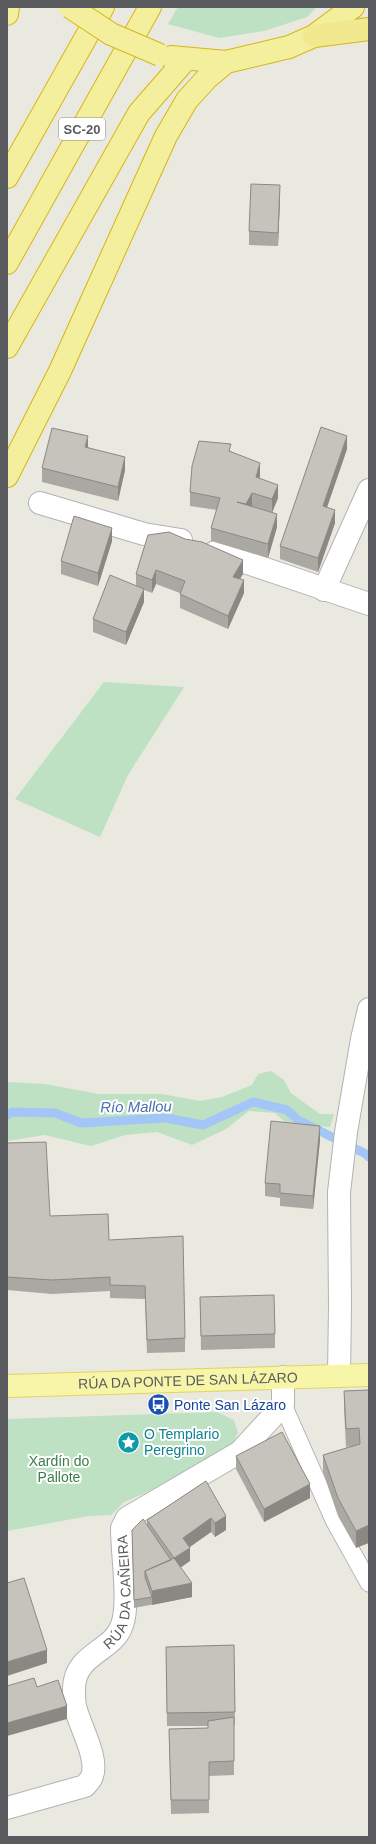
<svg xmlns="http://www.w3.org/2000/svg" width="376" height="1844" viewBox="0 0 376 1844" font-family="Helvetica,sans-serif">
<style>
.green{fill:#bee0c3}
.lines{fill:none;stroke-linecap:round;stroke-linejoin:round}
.stream{stroke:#a4c6f6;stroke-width:9}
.service-casing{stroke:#b0b2b7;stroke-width:19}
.minor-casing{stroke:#b0b2b7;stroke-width:24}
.primary-casing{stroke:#e3d260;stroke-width:24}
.trunk-casing{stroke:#d6b614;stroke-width:24}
.motorway-casing{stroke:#d6b614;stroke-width:24}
.service{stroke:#fff;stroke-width:17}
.minor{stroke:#fff;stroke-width:22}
.primary{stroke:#f7f6a8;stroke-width:22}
.trunk{stroke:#f4ef9c;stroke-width:22}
.motorway{stroke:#f2e88f;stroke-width:22}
.trunk-bridge-casing{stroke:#d6b614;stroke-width:24;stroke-linecap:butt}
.trunk-bridge{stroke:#f4ef9c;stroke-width:22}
.wall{fill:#aaa8a2}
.shaded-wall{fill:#8b8884}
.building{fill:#c6c3bc;stroke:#8b8884}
.labels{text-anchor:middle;stroke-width:4;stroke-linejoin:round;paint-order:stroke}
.shield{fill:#fff;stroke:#8b8c8f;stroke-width:1}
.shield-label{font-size:13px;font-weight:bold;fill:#595b5f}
.street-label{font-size:14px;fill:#595b5f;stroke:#fff}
.transit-label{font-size:14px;fill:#164399;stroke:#fff;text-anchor:start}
.culture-label{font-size:14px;fill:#0d838f;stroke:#fff;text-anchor:start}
.park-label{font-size:14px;fill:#3b7c48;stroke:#fff}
.water-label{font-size:15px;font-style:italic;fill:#4a6eb6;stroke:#fff}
</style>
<rect width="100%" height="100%" fill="#eae9e0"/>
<path class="green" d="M178,7H317L307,17L264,31L219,38L168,24Z
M104,682L184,687L128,775L100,837L15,799Z
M271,1071L284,1080L291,1093L306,1104L320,1114H334L330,1127L286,1123L275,1113L249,1111L226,1129L192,1145L157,1132L125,1135L91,1146L45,1135L7,1141V1082L45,1084L99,1094H162L200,1101L222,1097L252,1085L258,1074Z
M217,1412L234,1420L238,1433L232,1445L192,1470L143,1494L124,1502L111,1515L89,1516L7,1531V1419Z"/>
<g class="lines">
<path class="stream" d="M7,1115L12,1112L55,1113L81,1123L166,1118L203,1125L253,1102L287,1110L298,1120L366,1154L369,1157"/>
<defs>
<path id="service" d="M283,1405L334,1520L369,1583"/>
<g id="minor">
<path d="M40,503L144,534L181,540"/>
<path d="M215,552L369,604"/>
<path d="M324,590L369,490"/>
<path d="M339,1375L340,1306L339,1192L346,1132L362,1039L369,1009"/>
<path id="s1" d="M7,1808L85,1786C87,1783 91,1780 92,1776C99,1758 79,1725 75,1706C74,1701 74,1694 74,1688C75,1653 113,1652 122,1625C130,1603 122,1555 122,1528L127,1518L240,1452L283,1405V1377"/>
</g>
<g id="primary">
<path id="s2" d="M7,1386L369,1375"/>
</g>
<path id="trunk" d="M7,14L8,7
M171,57L226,62L289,47L314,36L353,7
M7,177L103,7
M7,263L150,7
M7,347L139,113L186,59
M7,476L60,371L166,136L187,100L207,78L226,62"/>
<path id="motorway" d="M314,36L369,29"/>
</defs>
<use href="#service" class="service-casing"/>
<use href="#minor" class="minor-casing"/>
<use href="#primary" class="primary-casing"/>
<use href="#trunk" class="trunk-casing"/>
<use href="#motorway" class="motorway-casing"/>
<use href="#service" class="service"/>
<use href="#minor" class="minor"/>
<use href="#primary" class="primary"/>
<use href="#trunk" class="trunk"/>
<use href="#motorway" class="motorway"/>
<defs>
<path id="trunk-bridge" d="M70,7L111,34L160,55"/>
</defs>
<use href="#trunk-bridge" class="trunk-bridge-casing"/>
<use href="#trunk-bridge" class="trunk-bridge"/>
</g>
<path class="wall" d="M280,198L278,246L249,245V231Z
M88,447L125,470L118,501L42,482V468Z
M347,449L327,507L335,523L318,572L280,559V546Z
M231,451L260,476V478L278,498L272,512L277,527L268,558L211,541V528L217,510L190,506V492Z
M148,535L243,574L240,579L244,593L228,629L180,608V593L156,584L152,593L144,590V602L126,645L93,632V619L136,586V574Z
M112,541L98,586L61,574V561Z
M320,1140L313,1209L280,1206V1198L265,1196V1183Z
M7,1143L50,1216L109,1240L185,1338V1352L147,1353L145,1299L110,1298V1291L52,1294L7,1290Z
M200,1297L275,1334V1348L201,1350Z
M369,1390L356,1548L338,1516L323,1472V1455L352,1446L346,1447L344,1408V1391Z
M236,1456L310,1498L264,1522L236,1469Z
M206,1481L226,1530L215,1537L211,1532L189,1547L190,1561L181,1567L192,1597L134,1608L132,1538L147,1526V1520Z
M234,1645L235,1725H234V1775L209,1776V1813L171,1814L169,1729L208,1728V1726H167L166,1647Z"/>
<path class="shaded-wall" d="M280,185V198L278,246V233Z
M88,436V450L85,447Z
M347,436V449L323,519V506Z
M125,457V470L118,501V487Z
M260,463V476L256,490V477Z
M278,485V498L272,513V499Z
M252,493V506L246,517V504Z
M335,510V523L318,572V558Z
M277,514V527L268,558V544Z
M112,528V541L98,586V573Z
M243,560V574L233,590V577Z
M156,570V584L152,593V580Z
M244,580V593L228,629V616Z
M144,589V602L126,645V632Z
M320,1126V1140L313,1209V1196Z
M310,1484V1498L264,1522V1509Z
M226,1516V1530L215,1537V1523Z
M211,1518V1532L183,1552V1538Z
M369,1525V1543L356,1548V1531Z
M190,1548V1561L174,1572V1558Z
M192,1583V1597L152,1605V1591Z
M47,1650V1663L7,1676V1662Z
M67,1706V1719L7,1736V1723Z"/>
<path class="building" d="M251,184L280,185L278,233L249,231Z
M321,427L347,436L323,506L335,510L318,558L280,546Z
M52,428L88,436L85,447L125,457L118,487L42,468Z
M199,441L231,444L229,451L260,463L256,477L278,485L272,499L252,493L246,504L237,502L277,514L268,544L211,528L220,498L190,492L192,466Z
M74,516L112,528L98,573L61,561Z
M169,532L185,539L202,542L243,560L233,577L244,580L228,616L180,594L185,581L156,570L152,580L136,574L148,535Z
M110,575L144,589L126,632L93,619Z
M271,1121L320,1126L313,1196L280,1193V1184L265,1183Z
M46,1142L50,1216L108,1214L109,1240L183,1236L185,1338L147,1340L145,1286L110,1285V1277L52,1280L7,1277V1143Z
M274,1295L275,1334L201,1336L200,1297Z
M369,1390V1525L356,1531L338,1498L323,1455L360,1444L359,1428L346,1429L344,1391Z
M282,1432L310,1484L264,1509L236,1456Z
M206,1481L226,1516L215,1523L211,1518L183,1538L190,1548L174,1558L147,1520Z
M143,1519L171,1560L145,1571V1577L152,1597L134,1600L132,1530Z
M174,1558L192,1583L152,1591L145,1571Z
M24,1578L47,1650L7,1662V1583Z
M234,1645L235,1712L167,1713L166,1647Z
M34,1678L37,1687L58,1680L67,1706L7,1723V1686Z
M234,1717V1761L209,1762V1800H171L169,1729L208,1728V1721Z"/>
<defs>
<symbol id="bus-disc" viewBox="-11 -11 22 22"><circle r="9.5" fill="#1a4fb4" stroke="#fff"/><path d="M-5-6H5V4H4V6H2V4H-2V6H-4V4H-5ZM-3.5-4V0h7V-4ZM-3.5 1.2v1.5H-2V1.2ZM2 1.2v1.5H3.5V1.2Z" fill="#fff"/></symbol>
<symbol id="sight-disc" viewBox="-11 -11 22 22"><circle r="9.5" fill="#0f9aa8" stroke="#fff"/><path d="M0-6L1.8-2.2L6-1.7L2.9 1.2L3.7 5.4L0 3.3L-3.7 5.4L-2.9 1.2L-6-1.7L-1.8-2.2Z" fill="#fff"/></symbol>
</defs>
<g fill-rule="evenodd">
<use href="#bus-disc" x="146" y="1392" width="25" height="25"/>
<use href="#sight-disc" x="116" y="1430" width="25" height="25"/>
</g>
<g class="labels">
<rect class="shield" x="59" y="118" width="46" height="22" rx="3"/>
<g class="shield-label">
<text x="82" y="134">SC-20</text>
</g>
<g class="street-label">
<text dy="5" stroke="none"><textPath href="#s2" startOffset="181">RÚA DA PONTE DE SAN LÁZARO</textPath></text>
<text dy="5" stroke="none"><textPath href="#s1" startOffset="298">RÚA DA CAÑEIRA</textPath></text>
</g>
<g class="transit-label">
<text x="174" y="1410">Ponte San Lázaro</text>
</g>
<g class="culture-label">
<text x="144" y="1439">O Templario<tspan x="144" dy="16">Peregrino</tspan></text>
</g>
<g class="park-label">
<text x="59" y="1466">Xardín do<tspan x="59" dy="16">Pallote</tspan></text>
</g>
<g class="water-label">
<text transform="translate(136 1107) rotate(-1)" y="5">Río Mallou</text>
</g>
</g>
<rect width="376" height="1844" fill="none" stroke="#595b5f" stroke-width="16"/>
</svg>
